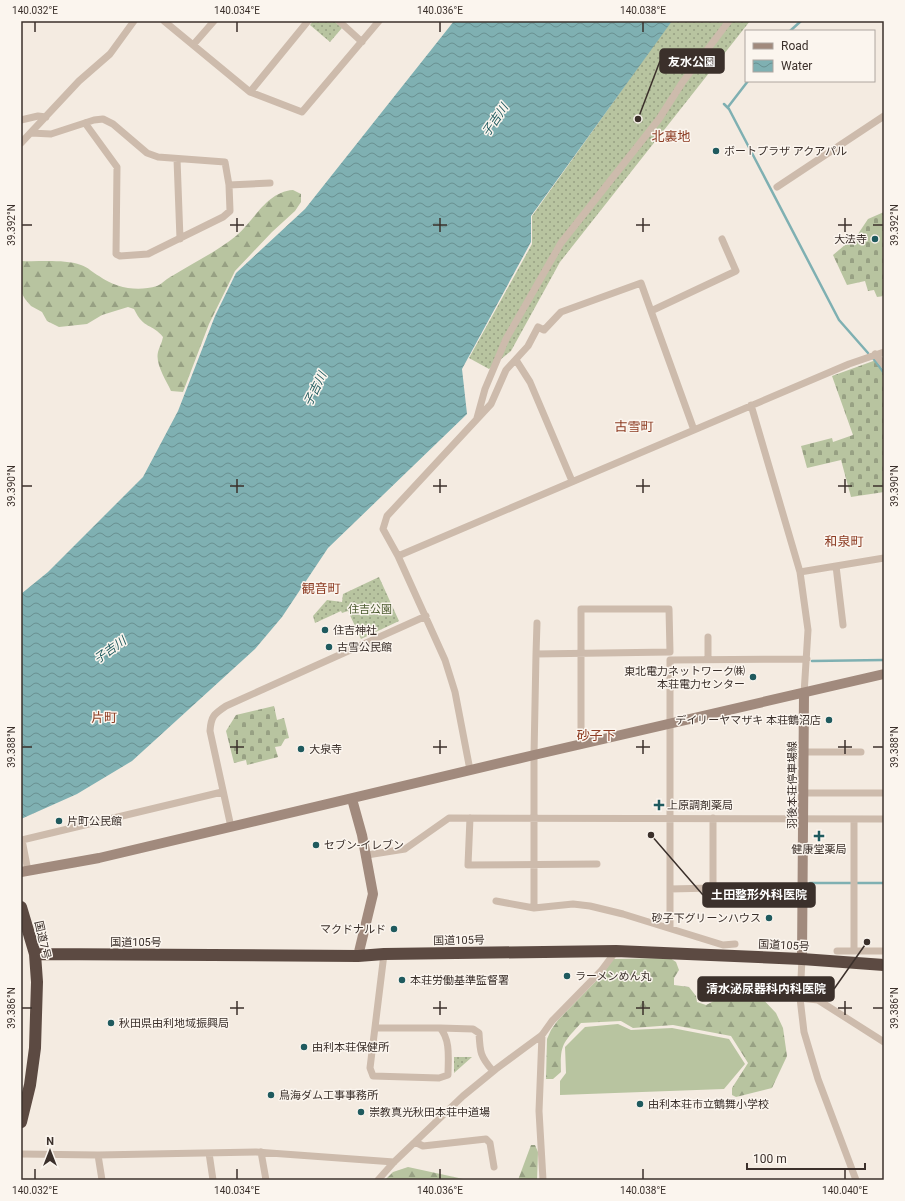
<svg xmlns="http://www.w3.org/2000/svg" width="905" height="1201" viewBox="0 0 905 1201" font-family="Roboto,'Noto Sans JP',sans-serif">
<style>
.grass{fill:url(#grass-dots)}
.forest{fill:url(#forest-firs)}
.cemetery{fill:url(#cemetery-stones)}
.garden{fill:#b8c4a0}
.water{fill:url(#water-waves)}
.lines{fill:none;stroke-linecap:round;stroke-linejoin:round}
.stream{stroke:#7fb0b2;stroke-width:2.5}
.street{stroke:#cdbbac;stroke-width:7}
.secondary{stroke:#a18a7d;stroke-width:10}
.highway{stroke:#5c4a42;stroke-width:12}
.ticks{fill:none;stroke:#3b302b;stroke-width:1.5}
.poi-dot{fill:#1f5a5e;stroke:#fbf5ee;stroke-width:1.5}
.labels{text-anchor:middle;stroke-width:3;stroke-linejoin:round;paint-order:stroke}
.poi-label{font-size:11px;fill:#3b302b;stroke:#fbf5ee;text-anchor:start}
.park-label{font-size:11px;fill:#4a5a2e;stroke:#fbf5ee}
.street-label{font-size:11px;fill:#3b302b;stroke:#fbf5ee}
.water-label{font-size:12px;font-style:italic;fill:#1f5a5e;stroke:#fbf5ee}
.quarter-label{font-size:13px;fill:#8c3b22;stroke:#fbf5ee}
.leader{fill:none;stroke:#3b302b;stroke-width:1.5}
.callout-dot{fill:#3b302b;stroke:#fbf5ee;stroke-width:1.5}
.callout{fill:#3b302b;stroke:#3b302b;stroke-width:1.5}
.callout-label{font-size:12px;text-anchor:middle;font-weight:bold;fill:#fff}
.neatline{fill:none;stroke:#3b302b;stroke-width:1.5}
.ticks-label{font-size:10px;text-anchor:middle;fill:#3b302b}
</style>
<defs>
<pattern id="grass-dots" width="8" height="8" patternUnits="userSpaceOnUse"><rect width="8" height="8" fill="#b8c4a0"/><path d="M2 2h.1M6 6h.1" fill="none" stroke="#97a083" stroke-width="1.8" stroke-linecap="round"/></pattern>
<pattern id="forest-firs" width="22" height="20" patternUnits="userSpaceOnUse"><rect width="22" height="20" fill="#b8c4a0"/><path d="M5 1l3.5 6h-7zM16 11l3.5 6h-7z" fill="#97a083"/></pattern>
<pattern id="cemetery-stones" width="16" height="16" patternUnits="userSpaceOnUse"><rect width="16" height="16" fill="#b8c4a0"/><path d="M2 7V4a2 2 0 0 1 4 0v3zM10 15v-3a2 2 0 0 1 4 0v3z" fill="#97a083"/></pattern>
<pattern id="water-waves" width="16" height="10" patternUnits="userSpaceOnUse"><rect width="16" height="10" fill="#7fb0b2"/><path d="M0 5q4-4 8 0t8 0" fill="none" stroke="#699091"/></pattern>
</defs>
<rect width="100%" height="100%" fill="#f4ebe1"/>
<path class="grass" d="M313,21H334L342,28L330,42L310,25Z
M671,21H750L560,262L511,351L489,369L469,358L532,244V216Z
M379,577L399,621L361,639L348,611L342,613L341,611L315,623L313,616L327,600L342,602L343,594Z
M454,1057H472L454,1073Z"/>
<path class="forest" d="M293,190L301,194V202L295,211L272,232L235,271L209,324L183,392L171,391C166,380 155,364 158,352C159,347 162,343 163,337C152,323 144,330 134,309L128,307L102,315L87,324L59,327L47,321L42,312L31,306L25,299L21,292V261C40,262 63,259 81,265C88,267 93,273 99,276C116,288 137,292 157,286C162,284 167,278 172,276C193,263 216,252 236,236C255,220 266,192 293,190Z
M670,958L676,962L679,970L674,978V985L689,987L696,996L697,1002L706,1005L718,999L738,997L740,978L751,983L758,994L776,1013L783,1028L787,1056L772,1088L736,1097L732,1095V1088L748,1063L731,1036L673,1025L633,1028L621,1021L581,1023C563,1043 560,1044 561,1072L553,1079H546L547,1039L551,1030L558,1020L603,974L613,959Z
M531,1145H535L538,1152L537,1180H518Z
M408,1167L468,1180H385L393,1172Z"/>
<path class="cemetery" d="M884,212V296L877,297L874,290L868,291L865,281L847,285L833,255L858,234L868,219Z
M876,360L884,371V492L851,497L841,460L807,468L801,446L832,438L833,442L853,435L832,376Z
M274,706L277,720L284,718L289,738L285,739L281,746L275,747L278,757L247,765L246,760L234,763L226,731L236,715Z"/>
<path class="garden" d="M618,1024L631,1030L672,1028L729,1039L745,1064L724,1089L560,1095V1081L566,1073L565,1047L585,1027Z"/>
<path class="water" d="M454,21H672L531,216V242L462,369L467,414L328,548L282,617L255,649L132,761L77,794L21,819V594L48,572L143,477L178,411L215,316L236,273L305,209Z"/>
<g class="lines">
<path class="stream" d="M790,31L801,21
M724,104L729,109L839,320L868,353
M728,107L748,81
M873,358L884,373
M812,661L884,660
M810,883H851
M857,883H884"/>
<path class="street" d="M164,21L250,92L302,112L379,21
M339,21L362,42
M193,45L214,21
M250,92L308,21
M21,120L38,116L46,117
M85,123L117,167L116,254L120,256L148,254L223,217L230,211L229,185
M31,133L51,134L94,120L103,119L113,124L147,153L158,157L225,162L229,185L270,183
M21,143L79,81L110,54L134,21
M177,159L180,239
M777,187L884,116
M875,354L884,365
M516,360L530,382L572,481
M751,405L800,572L808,630L804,694
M477,418L485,389L506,339L561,243L659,119L682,83L729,21
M694,430L651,311L736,271L722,239
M398,556L849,364L884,352
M836,566L843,625
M800,572L884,558
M537,623L536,654L670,652L669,609H581V745
M708,637V659
M804,752H861
M470,770L455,692L445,660L398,556L383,529L387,516L491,404L506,370L528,346L538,327L544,330L561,312L641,283L651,311
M804,793H884
M470,818L468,865L597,864
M231,827L210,731C211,716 214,714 226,706L426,616
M367,855L405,849L449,818L884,819
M28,871L22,840L222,792
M670,889L713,888V818
M496,901L534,908L573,904L590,906L623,914L723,945L735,944
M534,908V755L536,654
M670,928V660L807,659
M837,951H884
M854,951V819
M802,959L800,998L804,1032L818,1079L856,1180
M800,998L818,1000L884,1042
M375,1028H440C451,1040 448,1060 448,1075L439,1078L373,1076L370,1068L384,954
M440,1028L473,1029L479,1033C480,1052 480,1056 493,1071
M542,1035L539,1111L543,1180
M415,1142L423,1146L486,1139L490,1143L494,1167
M261,1152L266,1180
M209,1153L213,1180
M21,1154L98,1155L256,1152L394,1162
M98,1155L102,1180
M378,1180L394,1162L463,1096L496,1069L542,1035L552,1021L601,971L616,951"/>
<path class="secondary" d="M352,799L362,835L373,894L358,956
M21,872L99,858L534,755L884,674
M802,959L804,694"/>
<path class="highway" d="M21,907L35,954L37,982L35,1048L30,1085L21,1122
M35,954L358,956L384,954L616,951L802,959L884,965"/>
</g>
<path class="ticks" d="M35,22V32M237,22V32M440,22V32M643,22V32M237,218V232M440,218V232M643,218V232M845,218V232M22,225H32M230,225H244M433,225H447M636,225H650M838,225H852M873,225H883M237,479V493M440,479V493M643,479V493M845,479V493M22,486H32M230,486H244M433,486H447M636,486H650M838,486H852M873,486H883M237,740V754M440,740V754M643,740V754M845,740V754M22,747H32M230,747H244M433,747H447M636,747H650M838,747H852M873,747H883M237,1001V1015M440,1001V1015M643,1001V1015M845,1001V1015M22,1008H32M230,1008H244M433,1008H447M636,1008H650M838,1008H852M873,1008H883M35,1169V1179M237,1169V1179M440,1169V1179M643,1169V1179M845,1169V1179"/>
<g class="poi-dot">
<circle cx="716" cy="151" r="4"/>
<circle cx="875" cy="239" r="4"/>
<circle cx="325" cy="630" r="4"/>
<circle cx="329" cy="647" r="4"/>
<circle cx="753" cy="677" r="4"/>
<circle cx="829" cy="720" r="4"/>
<circle cx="301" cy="749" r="4"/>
<path d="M657 799h4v4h4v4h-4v4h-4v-4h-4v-4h4z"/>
<circle cx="59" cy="821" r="4"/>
<path d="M817 830h4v4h4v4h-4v4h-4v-4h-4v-4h4z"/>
<circle cx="316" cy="845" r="4"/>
<circle cx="769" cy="918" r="4"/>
<circle cx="394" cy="929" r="4"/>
<circle cx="567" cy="976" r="4"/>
<circle cx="402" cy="980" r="4"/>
<circle cx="111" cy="1023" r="4"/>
<circle cx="304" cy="1047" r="4"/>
<circle cx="271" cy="1095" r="4"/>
<circle cx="640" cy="1104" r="4"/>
<circle cx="361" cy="1112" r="4"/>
</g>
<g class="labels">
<g class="poi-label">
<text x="724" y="155">ボートプラザ アクアパル</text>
<text x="867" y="243" text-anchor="end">大法寺</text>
<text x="333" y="634">住吉神社</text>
<text x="337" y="651">古雪公民館</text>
<text x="745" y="675" text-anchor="end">東北電力ネットワーク㈱<tspan x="745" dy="13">本荘電力センター</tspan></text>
<text x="821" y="724" text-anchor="end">デイリーヤマザキ 本荘鶴沼店</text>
<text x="309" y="753">大泉寺</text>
<text x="667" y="809">上原調剤薬局</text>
<text x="67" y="825">片町公民館</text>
<text x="324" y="849">セブン-イレブン</text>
<text x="819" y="853" text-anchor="middle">健康堂薬局</text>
<text x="761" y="922" text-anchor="end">砂子下グリーンハウス</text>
<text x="386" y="933" text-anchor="end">マクドナルド</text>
<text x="575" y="980">ラーメンめん丸</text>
<text x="410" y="984">本荘労働基準監督署</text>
<text x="119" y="1027">秋田県由利地域振興局</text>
<text x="312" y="1051">由利本荘保健所</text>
<text x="279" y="1099">鳥海ダム工事事務所</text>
<text x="648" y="1108">由利本荘市立鶴舞小学校</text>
<text x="369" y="1116">崇教真光秋田本荘中道場</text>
</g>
<g class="park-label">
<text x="370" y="613">住吉公園</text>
</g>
<g class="street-label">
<text transform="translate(792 785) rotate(-90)" y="4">羽後本荘停車場線</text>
<text transform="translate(43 940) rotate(77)" y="4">国道7号</text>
<text transform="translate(459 940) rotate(-1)" y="4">国道105号</text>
<text x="136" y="946">国道105号</text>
<text transform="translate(784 945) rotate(3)" y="4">国道105号</text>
</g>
<g class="water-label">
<text transform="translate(495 120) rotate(-56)" y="4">子吉川</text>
<text transform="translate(315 389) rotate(-64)" y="4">子吉川</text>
<text transform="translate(110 650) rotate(-36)" y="4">子吉川</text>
</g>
<g class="quarter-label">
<text x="671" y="141">北裏地</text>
<text x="634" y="431">古雪町</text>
<text x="844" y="546">和泉町</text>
<text x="321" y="593">観音町</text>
<text x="104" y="722">片町</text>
<text x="596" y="740">砂子下</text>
</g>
</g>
<path class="leader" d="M638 119L660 61M651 835L703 895M867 942L834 989"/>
<g class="callout-dot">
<circle cx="638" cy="119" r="4"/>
<circle cx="651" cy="835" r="4"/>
<circle cx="867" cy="942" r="4"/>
</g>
<g class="callout">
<rect x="660" y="49" width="64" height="24" rx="4"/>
<rect x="703" y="883" width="112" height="24" rx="4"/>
<rect x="698" y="977" width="136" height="24" rx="4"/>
</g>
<g class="callout-label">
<text x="692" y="66">友水公園</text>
<text x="759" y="899">土田整形外科医院</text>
<text x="766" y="993">清水泌尿器科内科医院</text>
</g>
<rect width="905" height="1201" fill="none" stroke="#fbf5ee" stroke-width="44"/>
<rect x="745" y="30" width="130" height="52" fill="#fbf5ee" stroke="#aea6a0"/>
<rect x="753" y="43" width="20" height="6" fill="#a18a7d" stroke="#aea6a0"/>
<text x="781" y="50" font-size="12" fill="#3b302b">Road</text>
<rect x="753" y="60" width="20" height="12" fill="url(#water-waves)" stroke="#aea6a0"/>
<text x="781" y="70" font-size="12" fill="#3b302b">Water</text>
<g transform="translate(50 1151)" stroke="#fbf5ee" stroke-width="3" paint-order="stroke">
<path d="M0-3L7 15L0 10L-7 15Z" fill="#3b302b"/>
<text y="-6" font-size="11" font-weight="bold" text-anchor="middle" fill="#3b302b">N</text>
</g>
<path d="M747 1163v6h118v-6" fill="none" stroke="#3b302b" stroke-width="2"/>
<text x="753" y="1163" font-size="12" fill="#3b302b" stroke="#fbf5ee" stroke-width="3" paint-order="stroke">100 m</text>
<rect x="22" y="22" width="861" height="1157" class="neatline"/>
<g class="ticks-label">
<text x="35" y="14">140.032°E</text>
<text x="237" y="14">140.034°E</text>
<text x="440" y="14">140.036°E</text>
<text x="643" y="14">140.038°E</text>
<text transform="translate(11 225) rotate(-90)" y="4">39.392°N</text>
<text transform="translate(894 225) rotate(-90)" y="4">39.392°N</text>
<text transform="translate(11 486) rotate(-90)" y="4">39.390°N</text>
<text transform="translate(894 486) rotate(-90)" y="4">39.390°N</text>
<text transform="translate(11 747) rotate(-90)" y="4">39.388°N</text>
<text transform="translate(894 747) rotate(-90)" y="4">39.388°N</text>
<text transform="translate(11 1008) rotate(-90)" y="4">39.386°N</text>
<text transform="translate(894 1008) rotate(-90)" y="4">39.386°N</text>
<text x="35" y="1194">140.032°E</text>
<text x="237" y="1194">140.034°E</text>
<text x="440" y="1194">140.036°E</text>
<text x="643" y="1194">140.038°E</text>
<text x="845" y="1194">140.040°E</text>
</g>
</svg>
